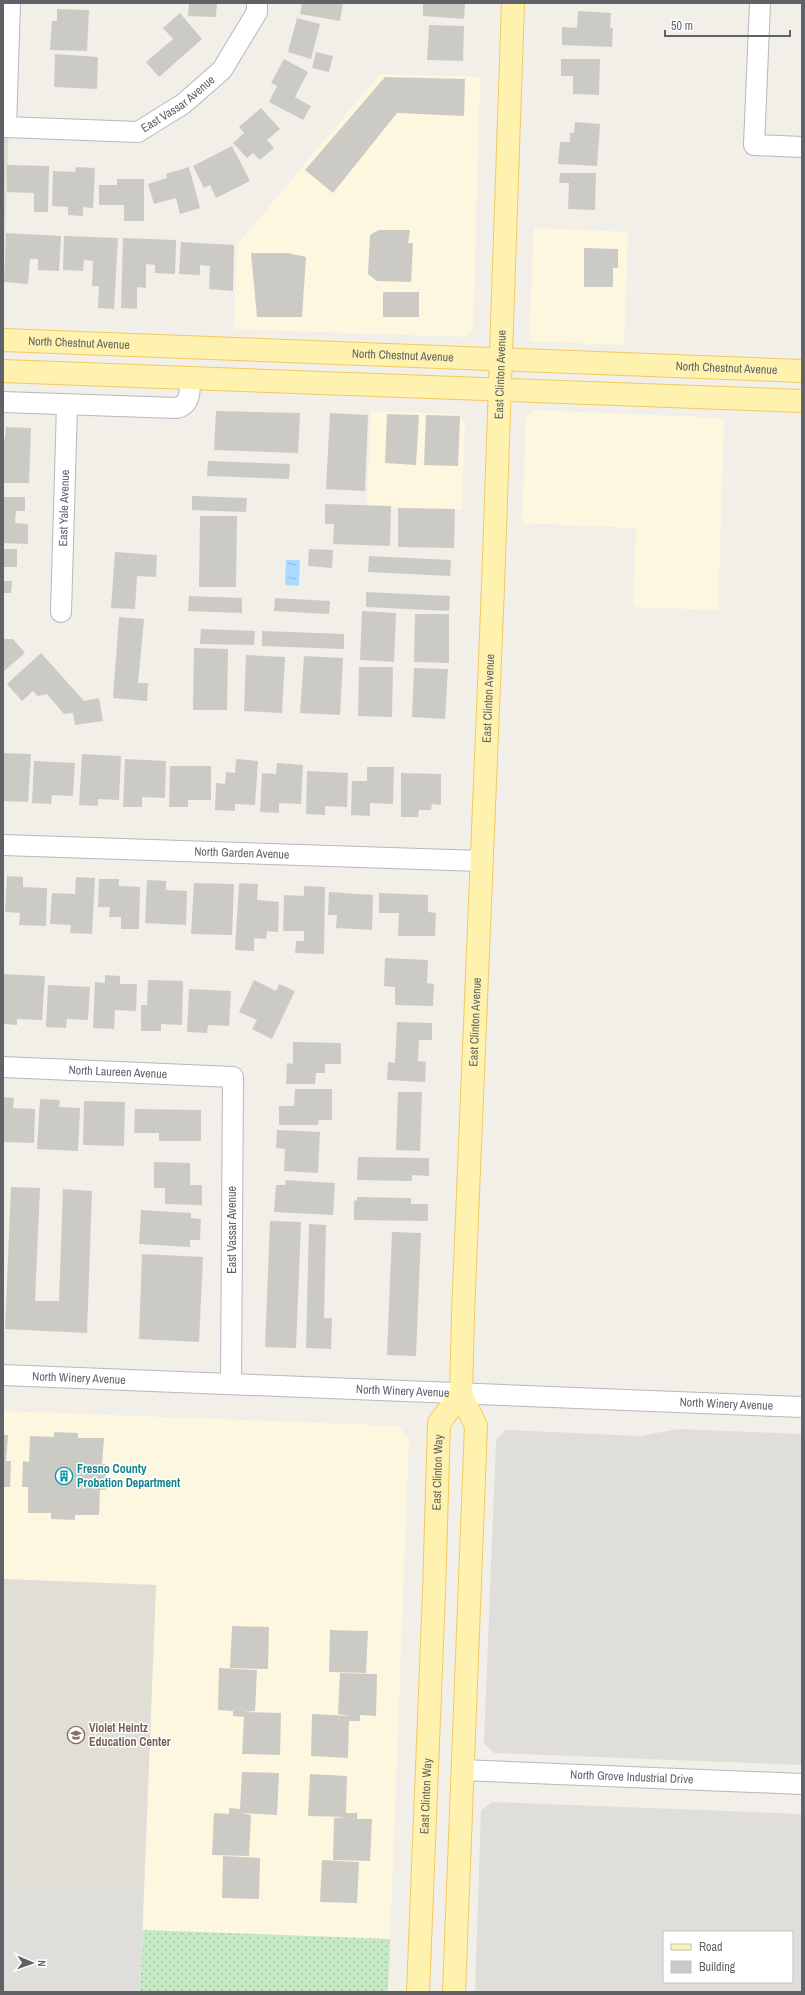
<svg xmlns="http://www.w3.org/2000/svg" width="805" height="1995" viewBox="0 0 805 1995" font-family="'Archivo Narrow',sans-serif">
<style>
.commercial{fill:#fef7e0}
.industrial{fill:#e0deda;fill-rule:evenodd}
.education{fill:#e1ded6}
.grass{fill:url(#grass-dots)}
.water{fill:url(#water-ripples)}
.building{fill:#cccac5}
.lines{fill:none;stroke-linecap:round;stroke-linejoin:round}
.minor-casing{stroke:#b5b8bc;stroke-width:22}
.major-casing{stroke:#f2c960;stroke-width:24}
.minor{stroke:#fff;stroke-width:20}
.major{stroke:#fff2af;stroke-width:22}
.labels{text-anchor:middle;stroke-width:3;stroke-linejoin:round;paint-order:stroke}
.street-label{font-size:12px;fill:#5f6368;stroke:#fff}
.culture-label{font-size:12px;font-weight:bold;fill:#0d838f;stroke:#fff;text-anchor:start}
.education-label{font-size:12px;font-weight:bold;fill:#785e54;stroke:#fff;text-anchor:start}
</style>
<defs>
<pattern id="grass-dots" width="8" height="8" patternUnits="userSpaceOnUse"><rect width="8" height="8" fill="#c5e8c5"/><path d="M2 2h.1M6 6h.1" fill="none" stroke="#a3c0a4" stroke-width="1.8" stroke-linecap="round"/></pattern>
<pattern id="water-ripples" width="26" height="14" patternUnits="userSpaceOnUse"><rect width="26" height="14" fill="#aadaff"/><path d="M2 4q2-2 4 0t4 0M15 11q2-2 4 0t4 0" fill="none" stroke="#8eb4d2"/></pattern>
</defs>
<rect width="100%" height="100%" fill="#f1efe8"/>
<path class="commercial" d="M380,74L480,77L473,331L466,337L234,329L237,245Z
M534,228L628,232L624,345L529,341Z
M534,410L724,418L718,610L633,607L636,528L522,523L526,417Z
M371,411L456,414L465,424L462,510L367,506Z
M3,1411L398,1426L409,1438L390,1939L143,1930L156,1585L3,1579Z"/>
<path class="industrial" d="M678,1429L802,1434V1765L494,1753L484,1743L496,1440L506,1430L640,1436Z
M492,1802L802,1814V1992H475L481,1811ZM664,1932H792V1982H664Z
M3,1883L144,1888L140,1992H3Z"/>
<path class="education" d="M3,3H13L3,297Z
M3,1579L156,1585L144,1888L3,1883Z"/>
<path class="grass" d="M143,1930L390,1939L388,1992H140Z"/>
<path class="water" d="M286,560H300L299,586L285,585Z"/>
<path class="building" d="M189,3H217L216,17L188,16Z
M302,3H343L340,21L300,14Z
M423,3H465L464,19L423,16Z
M57,9L89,10L87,51L50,50L52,21H57Z
M578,11L611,13L610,28H613L612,47L562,45V27L577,28Z
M180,13L202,39L159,77L146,62L173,39L163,28Z
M297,18L320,24L311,59L288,52Z
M429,25L464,26L463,61L427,60Z
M316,52L333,56L329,72L312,68Z
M55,54L98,57L97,89L54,87Z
M284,59L308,72L295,97L311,106L303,120L269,102L277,86L271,83Z
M561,59H600L599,95L573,94V76H561Z
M385,77L465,79L464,116L397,113L333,193L305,170Z
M261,108L280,129L267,140L274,148L260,160L253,153L247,158L233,143L244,133L239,127Z
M575,122L600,124L597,166L558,164L560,142H570V133H574Z
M232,146L250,181L216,198L210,185L204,188L193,166Z
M7,165L49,166L48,212H34V193L7,192Z
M76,167L95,168L93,208L83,207V216L68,215V207L52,206L53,171L75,172Z
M189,167L200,208L180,214L176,198L154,204L148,184L167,178L166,174Z
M560,173H596L595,210L568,209L569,183H559Z
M117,179H144V221H124V205H99V185H117Z
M379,230H410L408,243H413L411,282L377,281L368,274L370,235Z
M6,233L61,236L59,271L38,270V259H30L28,284L4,282Z
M64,236L118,238L114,309L98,308L99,286H92L93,261L84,260L83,271L63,270Z
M123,238L176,240L175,274L155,273V265L146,264V288L137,287V309L121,308Z
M181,242L234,245L233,291L209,289L210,266L200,265V275L179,274Z
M584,248L618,249V268H613V287H584Z
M251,253H288L306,257L302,317H257Z
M383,292H419V317H383Z
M216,411L300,413L298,453L214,450Z
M330,413L368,415L365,491L326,489Z
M387,414L419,415L416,465L385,463Z
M426,415L460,416L458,466L424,465Z
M6,427L31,428L29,483H3V439H5Z
M208,461L290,464L289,479L207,476Z
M192,496L247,498L246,512L192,510Z
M3,497H25V511H16L15,523L28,524V544L3,543Z
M325,504L391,506L390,546L333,544L334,524H325Z
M398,508L455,509L454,548L398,547Z
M200,516H237L236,587H199Z
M3,549H17V567H3Z
M309,549L333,550L332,568L308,566Z
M115,552L157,555L156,577L137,576L135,609L111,608Z
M369,556L451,560L450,576L368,572Z
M3,581H12L11,593H3Z
M366,592L450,596L449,611L366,607Z
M189,596L242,598V613L188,611Z
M275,598L330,601L329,614L274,611Z
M362,611L396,613L394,662L360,660Z
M415,614H449V663L414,662Z
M119,617L144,619L138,683H148L147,701L113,698Z
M201,629L255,631L254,645L200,644Z
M262,631L344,634V649L262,646Z
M3,637L5,639H13L25,653L3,672Z
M194,648L228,649L227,710H193Z
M41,653L84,701L99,698L103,721L75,725L73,713L64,714L47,694L38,696L33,691L22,701L7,684Z
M246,655L285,657L282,713L244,711Z
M304,656L343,658L340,715L300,713Z
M359,667H393L392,717L358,716Z
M414,668L448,669L445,719L412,717Z
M3,753L31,754L28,802L3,801Z
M82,754L121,756L119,800L98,799V806L79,805Z
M125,759L166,761L165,798L142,797V807H123Z
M236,759L258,761L255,805L235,804V811L215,810L216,783L225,784L226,772L235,773Z
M34,761L75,763L73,796L52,795L51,804L32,803Z
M277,763L303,765L301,804L279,803V813L260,812L262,773L276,774Z
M170,766H211V800H188V807H169Z
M367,767H394L393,804L370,803V816L351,815L352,781H367Z
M307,771L348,773L347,807L325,806V815L306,814Z
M401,773L441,774V805L432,804L431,810H419L418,817H401Z
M7,876L23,877V887L47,888L46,926L19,925L20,913L5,912Z
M76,877L95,878L92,934L70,933L71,925L50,924L52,893L75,894Z
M99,879H119V886L140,887L139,929H121V917H109L110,907H98Z
M147,880L166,881V890L187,891L186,925L145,923Z
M194,883L234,884L232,935L191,934Z
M239,883L258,884L257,900L279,902L278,932L267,931L266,939L254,938V951L235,950Z
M304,886L325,887L324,954L295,953L296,941H304V931H283L284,895L304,896Z
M329,892L373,895L372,930L336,928L337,915H328Z
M379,893L428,895V912L436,913L435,936H398L399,913H379Z
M385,958L428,960L427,983L434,984L433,1006L395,1005V987L384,986Z
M3,974L45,976L42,1020L17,1019V1025L3,1024Z
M105,975L120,976V984H137L136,1011L115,1010L114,1029L93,1028L95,982L105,983Z
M148,980L183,981L182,1025L161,1024V1031H141V1005H147Z
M254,980L276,991L279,984L295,991L272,1039L252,1029L257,1020L239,1012Z
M48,985L90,987L88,1020L67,1019L66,1028L46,1027Z
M189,989L231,991L229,1026L208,1025L207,1033L187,1032Z
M397,1022L432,1023V1040H419L418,1061L426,1062L425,1082L387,1080L388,1062L395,1063Z
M293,1042L341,1043V1064H325V1073H316L315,1084H286L287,1063L293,1064Z
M295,1089H332V1120H319L318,1125H279V1106H294Z
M398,1092H422L420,1151L396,1150Z
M3,1097L14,1098L13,1108L35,1109L34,1143L3,1142Z
M40,1099L60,1100L59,1107L80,1108L78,1151L37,1149Z
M84,1101L125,1102L124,1146L83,1145Z
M135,1109L201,1110V1141H159V1133H134Z
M277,1130L320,1132L318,1173L284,1171L285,1149L276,1148Z
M358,1157L429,1158V1176L412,1175V1181L357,1180Z
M154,1162L190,1163V1185H202V1205L165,1204V1188H154Z
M286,1180L335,1183L333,1215L274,1212L276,1185H285Z
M11,1187L40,1188L35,1301H59L63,1189L92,1191L87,1333L5,1329Z
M357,1197L411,1198V1204H428V1221L354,1220V1201L357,1200Z
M141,1210L191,1213V1218L201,1219L200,1240H190V1247L139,1244Z
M270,1221L301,1222L296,1348L265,1347Z
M309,1224L326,1225L324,1318H332L331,1349L306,1348Z
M392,1232L421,1233L416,1356L387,1355Z
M142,1254L203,1257L199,1342L139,1339Z
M54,1432L78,1433V1438H104L102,1464H106V1490H100L99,1515H75V1520L51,1519V1513H28V1487H22L23,1461L29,1462L30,1436L54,1437Z
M3,1435H8L6,1461H11L10,1487H3Z
M232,1626L269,1627L268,1669L230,1668Z
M330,1630L368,1631L366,1673L329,1672Z
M219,1668L257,1670L255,1711L243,1712L281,1713L280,1755L242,1754L244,1717L233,1716V1711L218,1710Z
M340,1673L377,1674L376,1716L360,1715V1721H349L348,1758L311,1756L312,1714L350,1716L338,1714Z
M242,1772L279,1773L277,1815L240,1813L251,1815L249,1856L212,1855L214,1813L229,1814V1808L240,1809Z
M310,1774L347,1776L346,1813H357V1819H372L370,1861L333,1860L334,1818L346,1817L308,1816Z
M223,1856L260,1858L259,1899L222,1898Z
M322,1860L359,1862L357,1903L320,1902Z"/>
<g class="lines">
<defs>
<g id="minor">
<path id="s1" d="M10,3L6,127L138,132L183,104L222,70L257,12V3"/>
<path d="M760,3L754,145L802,147"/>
<path d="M3,402L176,408C191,405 190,391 190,378"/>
<path id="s2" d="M61,612L67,405"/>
<path id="s3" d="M3,845L481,861"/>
<path id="s4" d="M3,1067L233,1077L231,1383"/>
<path id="s5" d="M3,1375L802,1407"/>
<path id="s6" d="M462,1770L802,1784"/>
</g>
<g id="major">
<path id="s7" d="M3,340L802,371"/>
<path d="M3,371L802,401"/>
<path id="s8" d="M418,1992L434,1593L439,1423L461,1394"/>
<path id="s9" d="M454,1992L476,1426L461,1394L463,1315L493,587L513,3"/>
</g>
</defs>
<use href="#minor" class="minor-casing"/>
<use href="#major" class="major-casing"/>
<use href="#minor" class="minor"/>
<use href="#major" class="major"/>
</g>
<defs>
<symbol id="building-ring" viewBox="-11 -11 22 22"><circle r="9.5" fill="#fff" stroke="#0f9aa8" stroke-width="1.5"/><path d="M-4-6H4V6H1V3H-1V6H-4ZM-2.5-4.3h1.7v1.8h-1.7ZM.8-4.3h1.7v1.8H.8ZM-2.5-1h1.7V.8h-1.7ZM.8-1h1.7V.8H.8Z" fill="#0f9aa8"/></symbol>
<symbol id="school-ring" viewBox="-11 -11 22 22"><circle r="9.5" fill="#fff" stroke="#8d6e63" stroke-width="1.5"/><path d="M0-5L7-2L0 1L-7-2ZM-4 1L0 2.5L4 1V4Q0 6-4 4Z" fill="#8d6e63"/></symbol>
</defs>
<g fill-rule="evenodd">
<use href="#building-ring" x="54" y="1466" width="20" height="20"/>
<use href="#school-ring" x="66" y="1725" width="20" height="20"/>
</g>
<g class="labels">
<g class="street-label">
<text dy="4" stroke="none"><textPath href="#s1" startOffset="305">East Vassar Avenue</textPath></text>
<text dy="4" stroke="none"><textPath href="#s7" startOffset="76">North Chestnut Avenue</textPath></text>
<text dy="4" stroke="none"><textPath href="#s7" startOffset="400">North Chestnut Avenue</textPath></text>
<text dy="4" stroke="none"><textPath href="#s7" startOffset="724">North Chestnut Avenue</textPath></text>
<text dy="4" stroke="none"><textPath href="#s9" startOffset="1622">East Clinton Avenue</textPath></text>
<text dy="4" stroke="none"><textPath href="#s2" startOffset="104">East Yale Avenue</textPath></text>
<text dy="4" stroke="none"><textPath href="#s9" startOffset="1298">East Clinton Avenue</textPath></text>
<text dy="4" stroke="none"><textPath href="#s3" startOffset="239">North Garden Avenue</textPath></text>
<text dy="4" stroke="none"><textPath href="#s9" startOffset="974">East Clinton Avenue</textPath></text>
<text dy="4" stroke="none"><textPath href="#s4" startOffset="115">North Laureen Avenue</textPath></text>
<text transform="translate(232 1230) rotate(-90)" y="4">East Vassar Avenue</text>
<text dy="4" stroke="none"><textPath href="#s5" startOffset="76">North Winery Avenue</textPath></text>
<text dy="4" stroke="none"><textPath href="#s5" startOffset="400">North Winery Avenue</textPath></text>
<text dy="4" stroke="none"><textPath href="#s5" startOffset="724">North Winery Avenue</textPath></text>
<text dy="4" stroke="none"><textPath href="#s8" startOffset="520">East Clinton Way</textPath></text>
<text dy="4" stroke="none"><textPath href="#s6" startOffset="170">North Grove Industrial Drive</textPath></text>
<text dy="4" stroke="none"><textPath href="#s8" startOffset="196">East Clinton Way</textPath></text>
</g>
<g class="culture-label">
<text x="77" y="1473">Fresno County<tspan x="77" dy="14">Probation Department</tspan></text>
</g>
<g class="education-label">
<text x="89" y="1732">Violet Heintz<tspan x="89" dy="14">Education Center</tspan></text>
</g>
</g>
<rect width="805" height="1995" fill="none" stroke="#5f6368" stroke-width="8"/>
<rect x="663" y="1931" width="130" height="52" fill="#ffffff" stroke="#bfc1c3"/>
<rect x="671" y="1944" width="20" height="6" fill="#fff2af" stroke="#bfc1c3"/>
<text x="699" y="1951" font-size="12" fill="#5f6368">Road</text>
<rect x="671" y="1961" width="20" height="12" fill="#cccac5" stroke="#bfc1c3"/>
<text x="699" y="1971" font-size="12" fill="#5f6368">Building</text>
<g transform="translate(32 1963) rotate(92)" stroke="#ffffff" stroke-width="3" paint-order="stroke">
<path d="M0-3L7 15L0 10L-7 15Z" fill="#5f6368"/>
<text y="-6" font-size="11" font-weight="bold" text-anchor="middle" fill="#5f6368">N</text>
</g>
<path d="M665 30v6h125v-6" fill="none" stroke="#5f6368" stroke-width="2"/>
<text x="671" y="30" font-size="12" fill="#5f6368" stroke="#ffffff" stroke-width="3" paint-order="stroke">50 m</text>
</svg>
